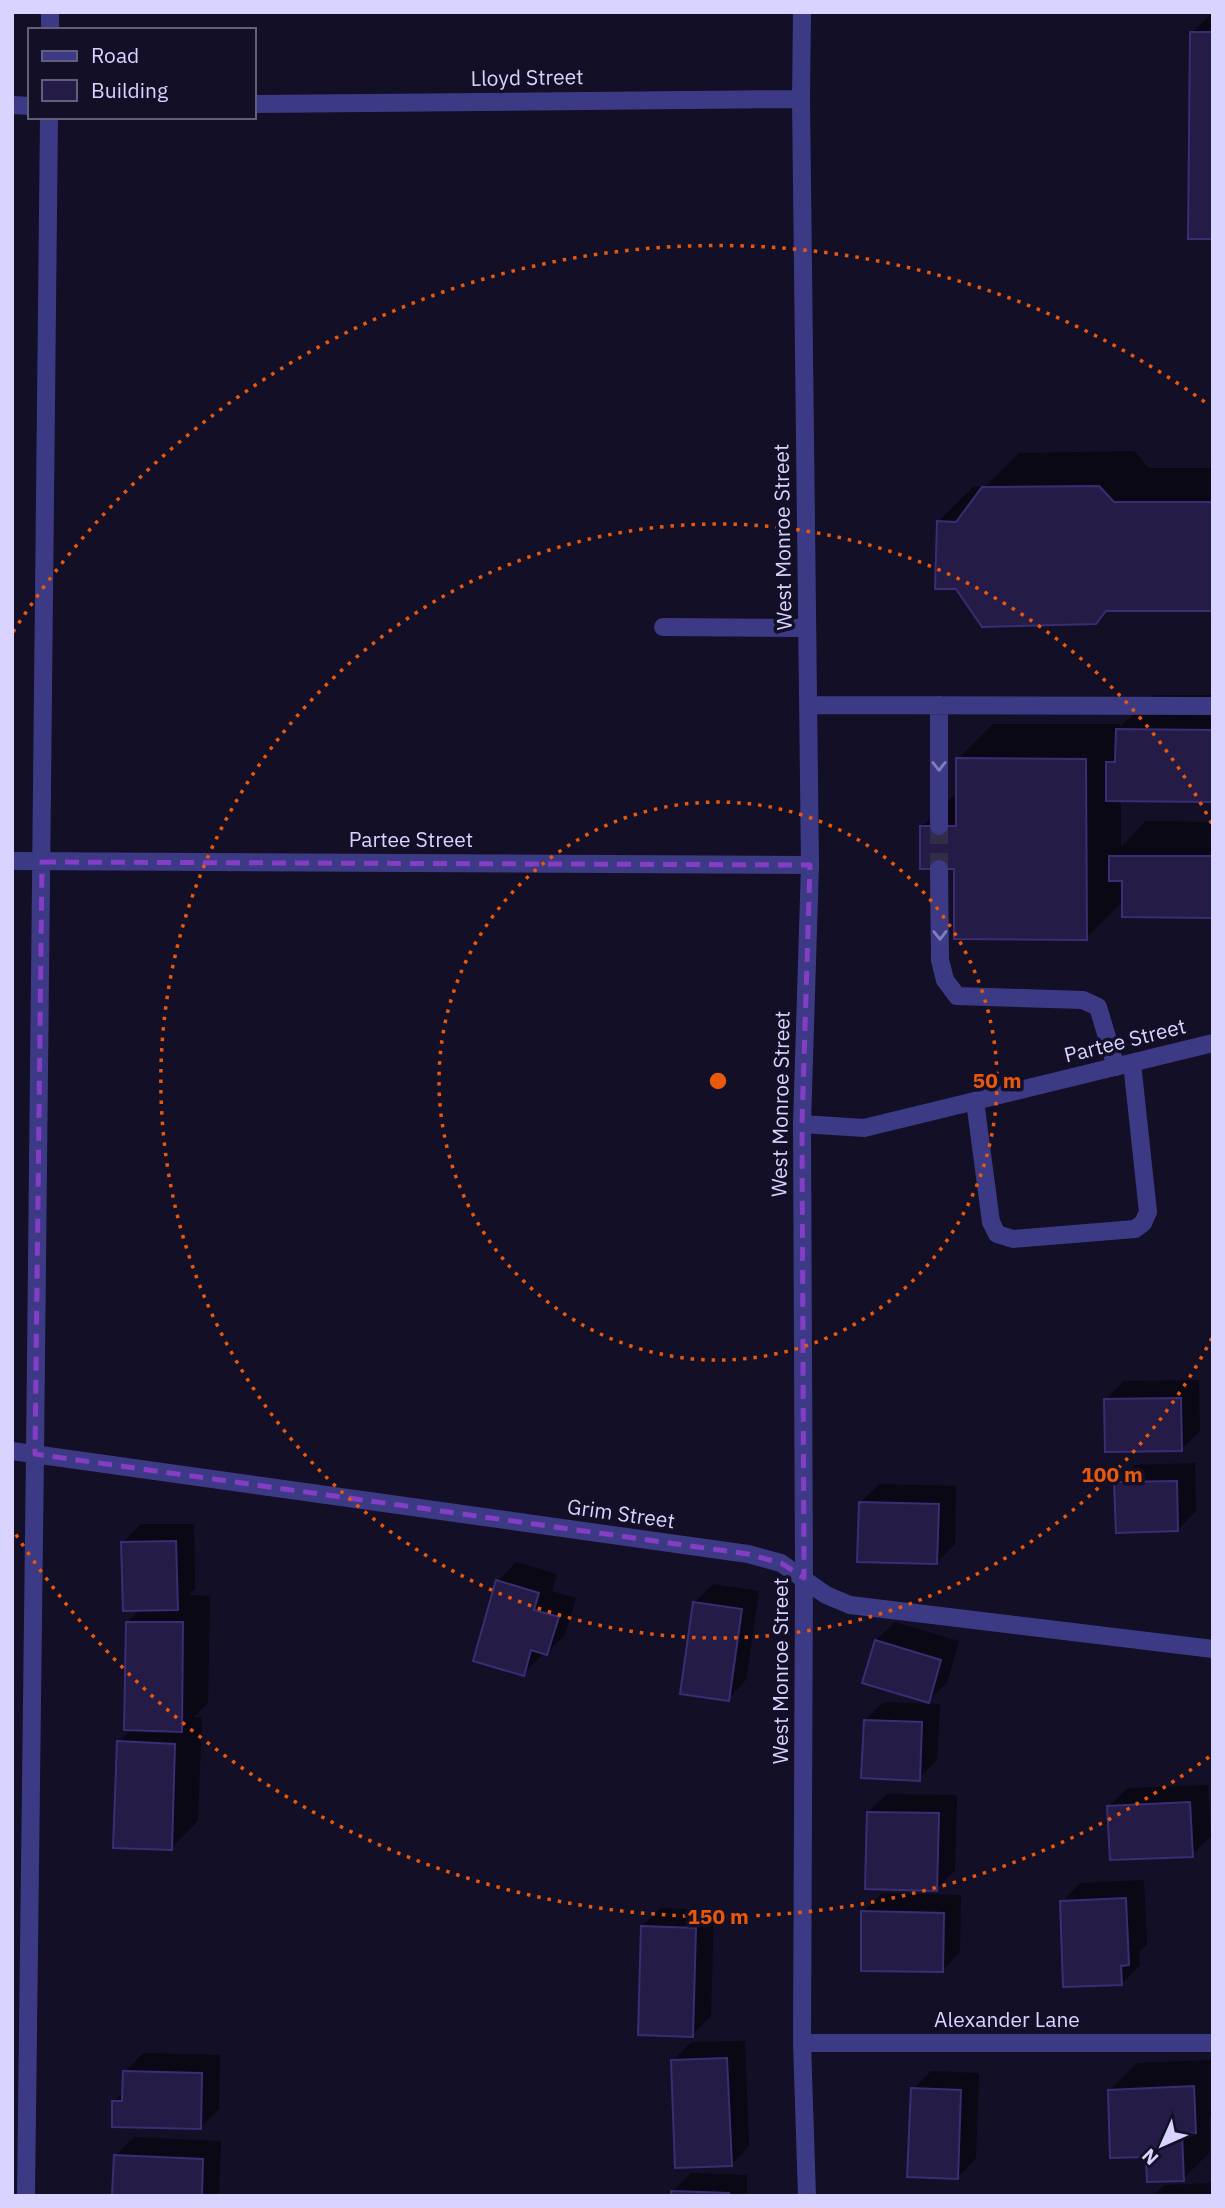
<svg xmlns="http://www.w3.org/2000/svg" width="1225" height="2208" viewBox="0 0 1225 2208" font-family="'IBM Plex Sans',sans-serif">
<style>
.shadow{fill:#0007}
.building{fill:#241b47;stroke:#3b2d73;stroke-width:2}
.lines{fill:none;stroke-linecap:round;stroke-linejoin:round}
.minor-tunnel{stroke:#312d47;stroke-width:18;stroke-dasharray:18 9;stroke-linecap:butt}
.minor{stroke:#3d3a85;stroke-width:18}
.oneway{stroke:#837fbc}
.marked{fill:none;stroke:#843dc5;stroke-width:5;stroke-dasharray:14 9;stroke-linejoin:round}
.ring{fill:none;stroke:#e8590c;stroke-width:3.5;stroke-dasharray:3.5 7}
.labels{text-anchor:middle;stroke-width:7;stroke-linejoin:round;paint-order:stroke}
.street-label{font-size:21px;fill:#d9d4ff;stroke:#130f26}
.centre{fill:#e8590c;stroke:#130f26;stroke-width:3.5}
.ring-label{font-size:21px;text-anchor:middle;font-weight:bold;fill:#e8590c;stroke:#130f26;stroke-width:7;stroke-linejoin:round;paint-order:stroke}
</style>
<rect width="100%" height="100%" fill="#130f26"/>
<path class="shadow" d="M1213,12V237L1192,33Z
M1134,451L1149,468H1213V609H1108L1095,622L939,521L974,486L985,487L1019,453Z
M1153,695H1213V801L1121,800V847L1146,821L1213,822V916L1124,900L1086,938L956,867L922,826L958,791V759L993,724H1120V727Z
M1199,1380L1200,1431L1181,1449L1106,1399L1124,1381Z
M1195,1463L1196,1511L1178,1530L1116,1483L1135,1465Z
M879,1484L956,1486L955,1544L937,1562L860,1503Z
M141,1524H194L195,1589L189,1595L210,1596L208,1703L194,1717H202L198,1821L171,1848L119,1742L132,1729L127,1622L141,1609L123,1543Z
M516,1562L557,1574L552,1591L576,1598L565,1635L547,1653L543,1652L542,1655L523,1674L498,1581Z
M713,1584L759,1591L746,1680L728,1699L694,1603Z
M895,1622L959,1641L947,1683L928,1701L876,1640Z
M884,1702L940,1704L937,1760L919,1779L865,1720Z
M1208,1785L1211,1836L1192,1855L1109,1806L1128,1788Z
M887,1794L957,1795L955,1871L936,1889L868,1812Z
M1144,1880L1147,1945L1139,1952L1140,1965L1122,1984L1062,1902L1080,1883Z
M882,1893L961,1895L960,1952L942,1971L863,1912Z
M661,1908L714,1910L711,2016L692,2035L642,1926Z
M745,2041L749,2146L731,2165L673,2061L691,2042Z
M143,2053L220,2055L219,2109L200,2128L114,2101L124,2091L125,2072Z
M1213,2060V2114L1209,2118L1210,2152L1183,2179L1148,2155L1110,2090L1137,2063Z
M931,2071L979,2073L976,2158L958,2177L913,2089Z
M134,2137L221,2141L219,2193L217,2196H114L115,2156Z
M691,2173L747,2175V2196H673V2191Z
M1213,2183V2196H1153L1164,2185Z"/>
<path class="building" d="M1190,32H1213V239H1188Z
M1099,486L1114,502H1213V611H1106L1096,624L982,627L956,589H935L937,521L956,522L982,487Z
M1116,729L1213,730V802L1106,801V762H1115Z
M956,758L1086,759L1087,940L954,939V869H920V826H956Z
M1109,856H1213V918L1122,917V881H1109Z
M1181,1398L1182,1451L1105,1452L1104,1399Z
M1177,1481L1178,1531L1116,1533L1114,1482Z
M859,1502L939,1504L937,1564L857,1562Z
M176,1541L178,1610L123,1611L121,1542Z
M496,1580L539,1593L534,1610L559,1617L547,1655L531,1650L524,1676L473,1661Z
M693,1602L742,1609L729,1701L680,1694Z
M126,1622H183L182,1732L124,1730Z
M875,1640L941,1660L929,1703L862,1683Z
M864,1720L922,1722L920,1781L861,1778Z
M117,1741L175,1744L172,1850L113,1848Z
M1190,1802L1193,1857L1110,1860L1107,1806Z
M867,1812L939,1813L937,1891L865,1889Z
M1126,1898L1129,1965L1121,1966L1122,1985L1063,1987L1060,1901Z
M861,1911L944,1913L943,1972L861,1971Z
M641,1926L696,1928L693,2037L638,2035Z
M727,2058L732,2166L675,2168L671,2060Z
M123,2071L202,2073L201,2129L112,2127V2101H122Z
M1194,2086L1196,2133L1182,2134L1184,2181L1147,2182L1146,2157L1110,2158L1108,2090Z
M911,2088L961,2090L958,2179L907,2177Z
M114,2155L203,2159L202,2196H112Z
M671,2191L729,2193V2196H671Z"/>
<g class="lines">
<path class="minor-tunnel" d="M939,826V869"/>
<path class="minor" d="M802,12L801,99L810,865L802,1124L804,1578L802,2043L807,2196
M50,30V12
M254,104L801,99
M12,105L30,106
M663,627L807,628
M808,705L1213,706
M939,826V705
M12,861L810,865
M939,869L940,960L945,980L957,996L1083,1000L1098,1007L1116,1067
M975,1101L991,1222L997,1234L1013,1239L1135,1229L1143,1223L1148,1212L1132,1063
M802,1124L864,1128L1213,1043
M12,1451L748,1554L781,1563L826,1595L850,1605L1213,1649
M802,2043H1213
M26,2196L35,1454L49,117"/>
</g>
<defs><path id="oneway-chevron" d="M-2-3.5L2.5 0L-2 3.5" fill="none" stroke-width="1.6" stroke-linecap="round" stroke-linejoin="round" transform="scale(1.75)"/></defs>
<g class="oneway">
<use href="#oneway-chevron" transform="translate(939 766) rotate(90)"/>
<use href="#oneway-chevron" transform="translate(940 935) rotate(89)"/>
</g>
<path class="marked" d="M42,862L810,865L802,1124L804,1578L781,1563L748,1554L35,1454Z"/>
<g class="ring">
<circle cx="718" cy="1081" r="279"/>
<path d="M1212 1338A557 557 0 1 1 1212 824"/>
<path d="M1209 1757A836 836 0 0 1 13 1530M13 632A836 836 0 0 1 1209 405"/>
</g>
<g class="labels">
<g class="street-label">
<text transform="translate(527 78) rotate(-1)" y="7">Lloyd Street</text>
<text transform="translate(783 537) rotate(-91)" y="7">West Monroe Street</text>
<text x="411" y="847">Partee Street</text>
<text transform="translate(1125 1041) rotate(-14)" y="7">Partee Street</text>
<text transform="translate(781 1104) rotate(-89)" y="7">West Monroe Street</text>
<text transform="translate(621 1514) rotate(8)" y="7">Grim Street</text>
<text transform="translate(781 1671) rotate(-90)" y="7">West Monroe Street</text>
<text x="1007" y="2027">Alexander Lane</text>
</g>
</g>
<circle cx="718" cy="1081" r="10" class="centre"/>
<g class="ring-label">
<text x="997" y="1088">50 m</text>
<text x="1112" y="1482">100 m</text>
<text x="718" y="1924">150 m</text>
</g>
<rect width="1225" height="2208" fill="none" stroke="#d9d4ff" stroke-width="28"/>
<rect x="28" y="28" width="228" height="91" fill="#130f26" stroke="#625e7d" stroke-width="2"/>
<rect x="42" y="51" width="35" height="10" fill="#3d3a85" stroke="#625e7d" stroke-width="2"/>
<text x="91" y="63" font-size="21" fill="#d9d4ff">Road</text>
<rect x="42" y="80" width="35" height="21" fill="#241b47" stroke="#625e7d" stroke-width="2"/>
<text x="91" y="98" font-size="21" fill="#d9d4ff">Building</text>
<g transform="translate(1162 2145) rotate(225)" stroke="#130f26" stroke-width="5" paint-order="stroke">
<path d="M0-5L12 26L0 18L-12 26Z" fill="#d9d4ff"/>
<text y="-10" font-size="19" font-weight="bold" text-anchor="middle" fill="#d9d4ff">N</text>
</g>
</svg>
